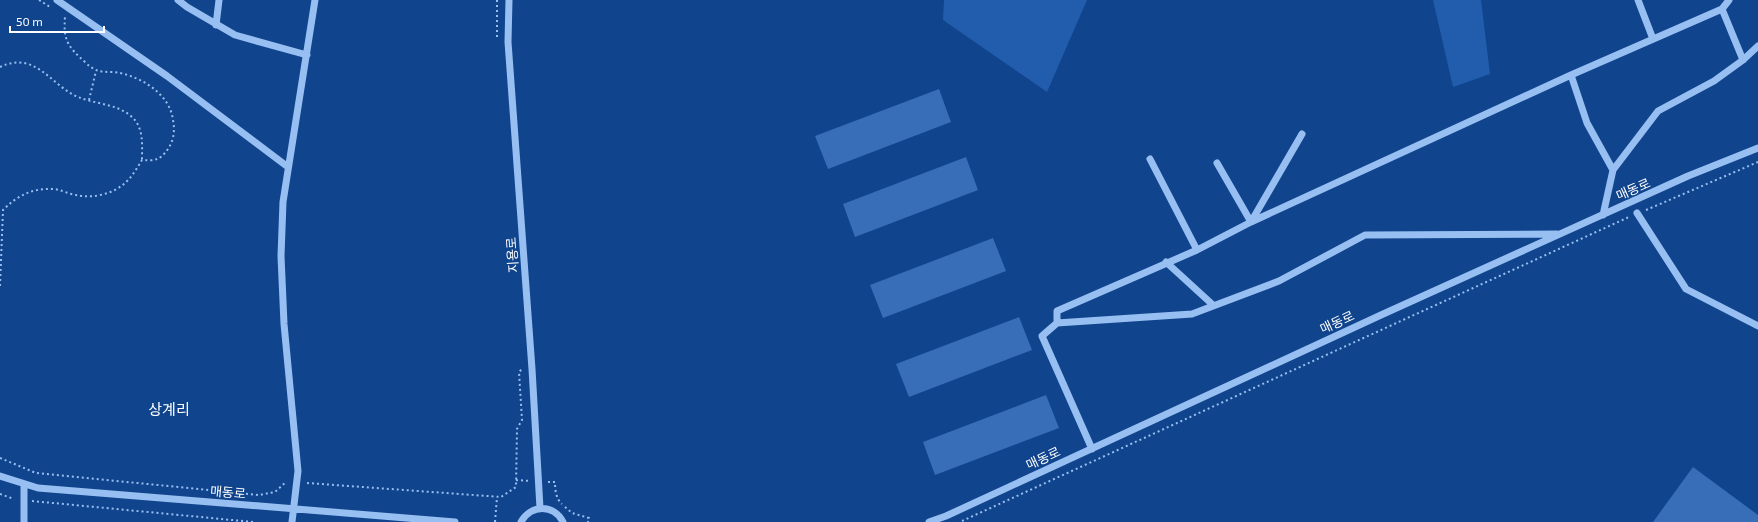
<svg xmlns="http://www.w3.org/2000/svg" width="1758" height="522" viewBox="0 0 1758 522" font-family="'Exo 2','Noto Sans KR',sans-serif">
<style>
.green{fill:#225dad}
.building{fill:#386eb7}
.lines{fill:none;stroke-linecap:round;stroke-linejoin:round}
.path{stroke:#98bff2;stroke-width:2;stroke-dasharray:2 3;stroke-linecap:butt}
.minor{stroke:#98bff2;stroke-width:7}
.labels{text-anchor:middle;stroke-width:3;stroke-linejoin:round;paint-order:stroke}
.street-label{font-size:13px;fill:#fff;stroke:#10448d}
.quarter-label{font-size:15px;fill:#fff;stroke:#10448d}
</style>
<rect width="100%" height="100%" fill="#10448d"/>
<path class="green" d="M944,0H1087L1047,92L943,20Z
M1433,0H1481L1490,74L1453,87Z"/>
<path class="building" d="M939,89L951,122L828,169L815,136Z
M966,157L978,190L855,237L843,204Z
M993,238L1006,271L883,318L870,285Z
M1019,317L1032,350L909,397L896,364Z
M1046,395L1059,428L935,475L923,442Z
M1693,467L1758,515V522H1653Z"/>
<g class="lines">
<path class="path" d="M39,0L50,7
M497,0V38
M0,67C36,50 51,86 78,97C95,104 118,104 132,117C144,128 142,145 142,160
M89,100L96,71
M1646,210L1758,162
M0,286L3,210C17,196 32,188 52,189C60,189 68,194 76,195C92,199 113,194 125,183C132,177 137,168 142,160C156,161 160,160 168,149C174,140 175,130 173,120C170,96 146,80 124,74C107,69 100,77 85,62C68,47 63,40 65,17
M0,458L36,473L259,495L275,492L286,482
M516,480L530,481
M548,482H555C555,490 556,499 562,504
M307,483L501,497L516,487L517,429L522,420L519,372L522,369
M0,494L14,499
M32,501L253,522
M565,507L572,513L589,518L588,522
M962,521L1629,217
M495,522L497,497"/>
<path class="minor" d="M57,0L167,76L288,167
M178,0L187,7L235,35L307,55
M509,0L508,42L532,369L540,508
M1638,0L1653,39
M1722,9L1729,0
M216,25L219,0
M1150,159L1197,250
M1217,163L1251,222L1571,75
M1613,170L1587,123L1571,75L1722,9L1743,60
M1637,213L1686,289L1758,326
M1603,215L1613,170L1658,111L1714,81L1743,60L1758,46
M1166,262L1213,305
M1057,323V311L1197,250L1251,222L1302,134
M1092,449L1042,336L1057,323L1192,314L1279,281L1365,235L1557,234
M0,476L38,488L455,522
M24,484V522
M292,522L298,471L284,324L281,256L283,202L315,0
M521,522C531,504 554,504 563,522
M929,522L946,516L1381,315L1688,176L1758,148"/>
</g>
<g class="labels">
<g class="street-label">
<text transform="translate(1633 189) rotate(-24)" y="5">매동로</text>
<text transform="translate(512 255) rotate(-94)" y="5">지용로</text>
<text transform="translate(1337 322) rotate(-25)" y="5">매동로</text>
<text transform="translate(1043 458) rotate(-25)" y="5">매동로</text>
<text transform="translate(228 492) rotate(5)" y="5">매동로</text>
</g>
<g class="quarter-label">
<text x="169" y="415">상계리</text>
</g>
</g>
<path d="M10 26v6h94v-6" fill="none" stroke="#ffffff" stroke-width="2"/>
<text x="16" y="26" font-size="12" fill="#ffffff" stroke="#10448d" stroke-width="3" paint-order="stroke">50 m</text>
</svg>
